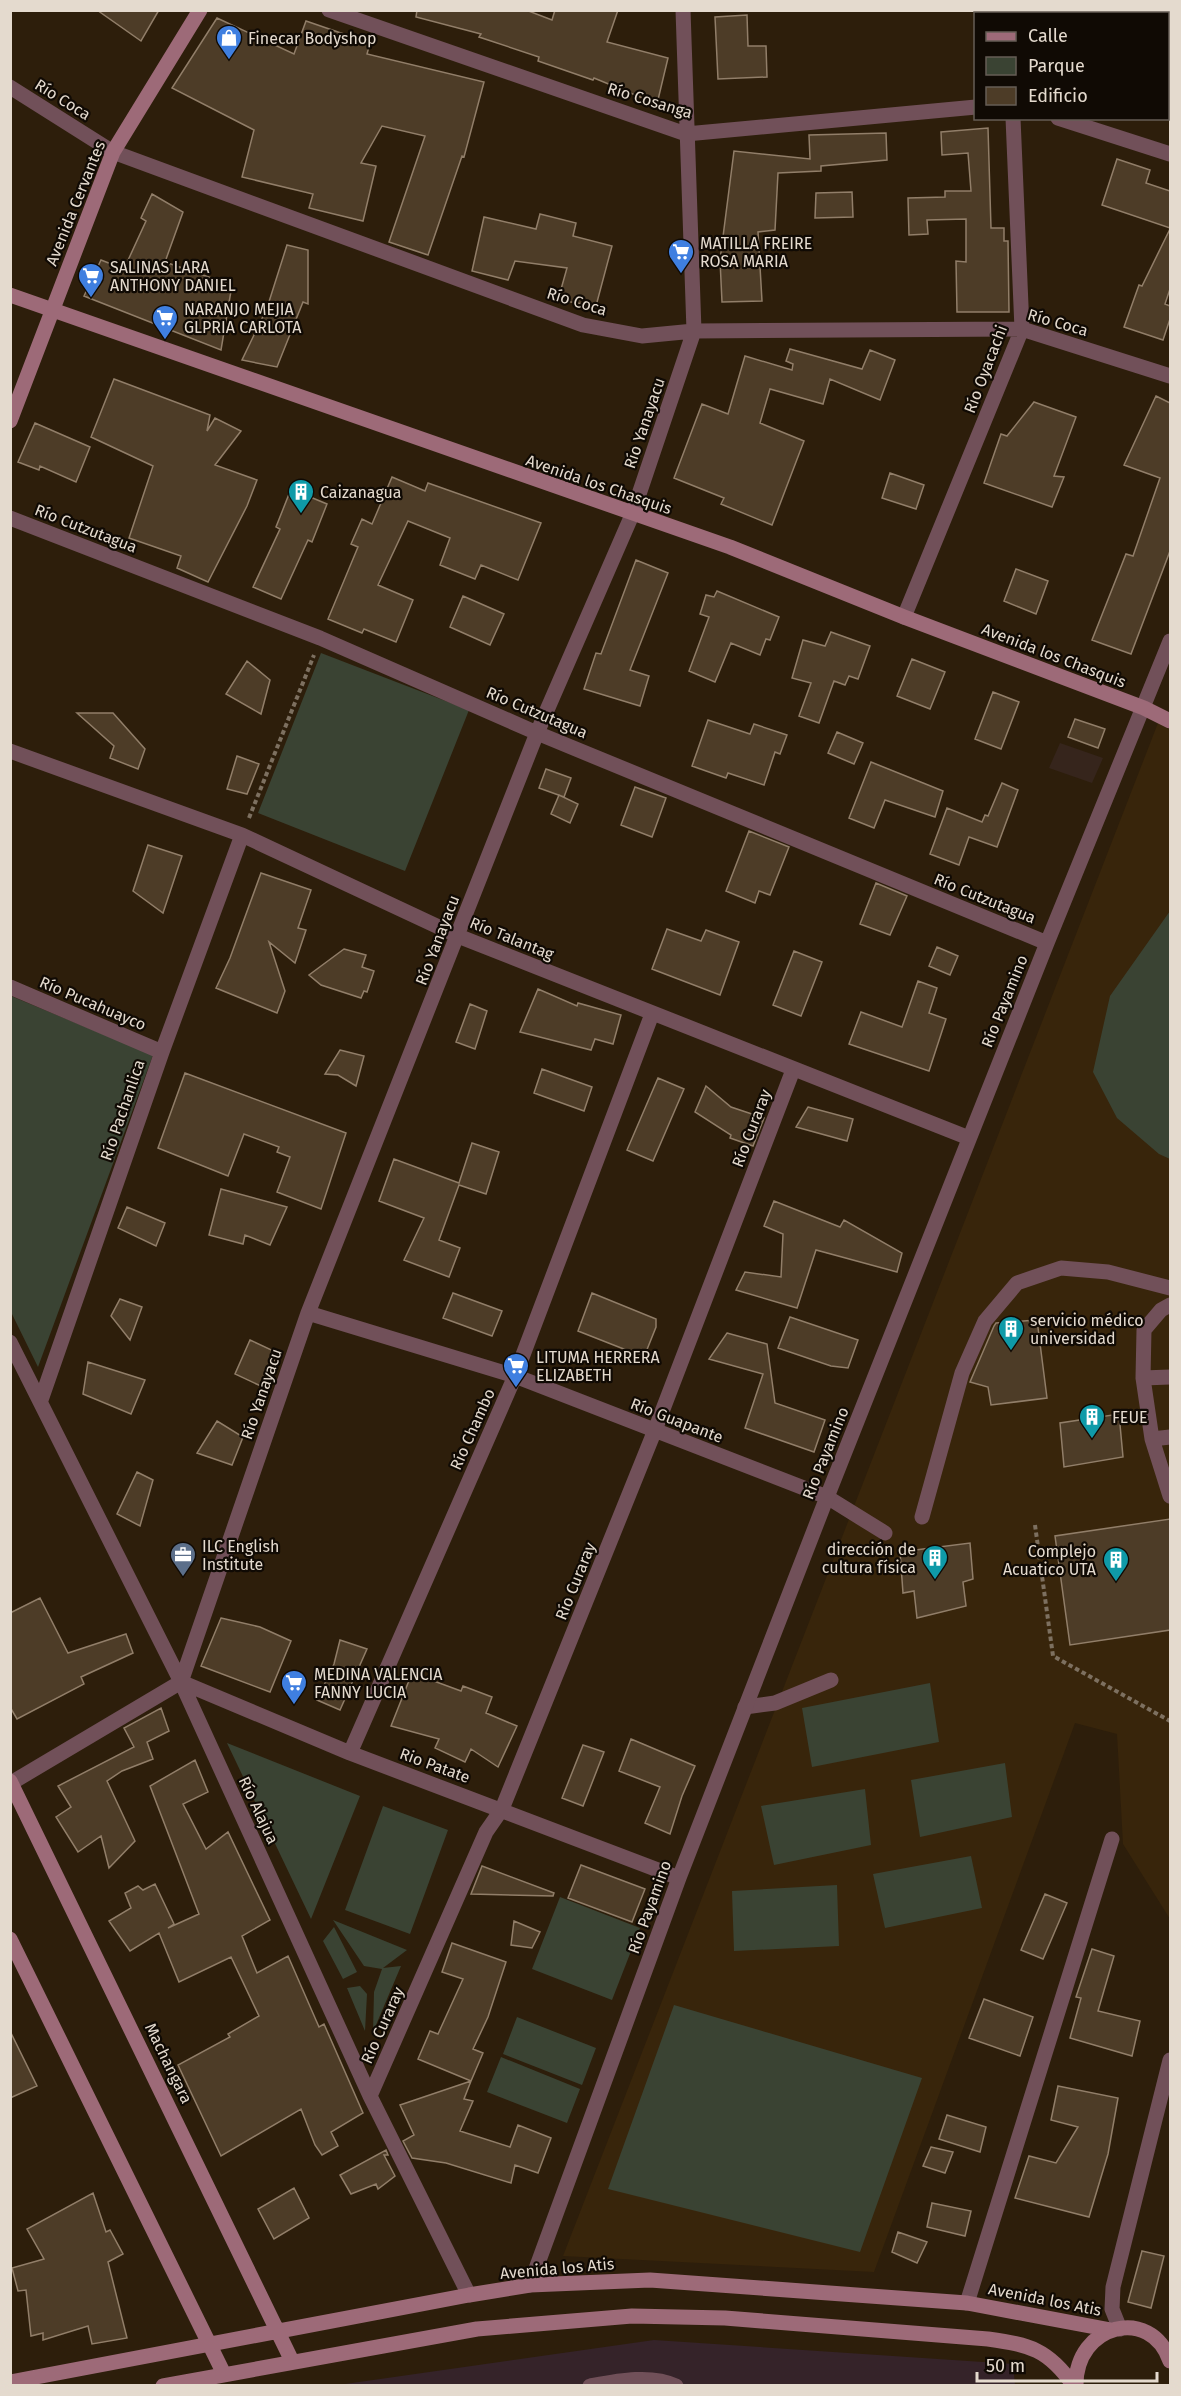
<svg xmlns="http://www.w3.org/2000/svg" width="1181" height="2396" viewBox="0 0 1181 2396" font-family="'Fira Sans',sans-serif">
<style>
.commercial{fill:#36251c}
.industrial{fill:#352329}
.built{fill:#38250b}
.green{fill:#3a4333}
.building{fill:#4d3c27;stroke:#917e69;stroke-width:1.5}
.lines{fill:none;stroke-linecap:round;stroke-linejoin:round}
.path{stroke:#7d7060;stroke-width:4;stroke-dasharray:4.5 3;stroke-linecap:butt}
.lane{stroke:#715059;stroke-width:15}
.street{stroke:#715059;stroke-width:15}
.secondary{stroke:#9d6a78;stroke-width:15}
.labels{text-anchor:middle;stroke-width:4.5;stroke-linejoin:round;paint-order:stroke}
.poi-label{font-size:16px;fill:#e4dace;stroke:#100a04;text-anchor:start}
.street-label{font-size:16px;fill:#e4dace;stroke:#100a04}
</style>
<rect width="100%" height="100%" fill="#2d1e0b"/>
<path class="commercial" d="M1060,743L1103,758L1092,783L1049,768Z"/>
<path class="industrial" d="M654,2340L1013,2364L1015,2385L331,2386Z"/>
<path class="built" d="M1158,723L1170,730V1919L1123,1844L1117,1734L1075,1723L874,2272L563,2256Z"/>
<path class="green" d="M321,653L469,710L405,871L258,813Z
M1170,911V1159L1159,1154L1117,1118L1093,1072L1110,996Z
M11,996L153,1055L38,1367L11,1312Z
M930,1683L939,1742L812,1767L802,1708Z
M227,1743L360,1796L311,1919Z
M1005,1763L1012,1817L920,1837L911,1780Z
M865,1789L871,1845L774,1865L761,1806Z
M383,1806L448,1830L410,1934L345,1910Z
M971,1856L982,1908L885,1928L873,1874Z
M837,1885L839,1946L734,1951L732,1891Z
M560,1897L640,1928L612,2000L532,1969Z
M333,1920L407,1950L383,1968L401,1966L373,2032L374,1992L382,1969L364,1966Z
M334,1927L357,1972L343,1979L323,1941Z
M360,1986L367,1994L365,2031L347,1988Z
M674,2005L922,2078L860,2252L608,2189Z
M517,2017L596,2048L582,2085L503,2054Z
M501,2057L580,2089L567,2123L487,2092Z"/>
<path class="building" d="M97,10H159L141,41Z
M417,10H526L552,20L555,10H618L607,42L668,58L657,104L594,78L593,80L538,61L539,57L479,37L481,34L416,17Z
M747,15L748,46H766L767,77L718,79L715,17Z
M217,18L294,54L306,21L370,43L367,54L484,82L464,157L462,156L428,255L389,242L425,136L382,126L361,163L376,166L363,221L309,208L313,194L242,177L254,130L172,88Z
M988,128L991,228H1004V241H1008L1009,312H957L956,261L966,262V219L927,220L928,234L909,235L908,198L945,197V191H971L968,153L942,155L941,132Z
M886,133L887,160L821,166V171L778,173L775,230L758,232L762,301L722,302L720,260L734,151L810,159L809,135Z
M1117,159L1150,170L1146,183L1170,191V228L1102,205Z
M852,192L853,217L815,218L816,193Z
M152,194L183,212L165,262L232,285L221,350L84,296L101,260L124,269L146,221L141,218Z
M540,214L576,223L573,236L612,246L596,306L558,300L567,268L515,261L508,280L472,271L484,217L536,229Z
M1170,229V289L1165,304L1170,306V319L1163,340L1124,327L1139,285L1142,286Z
M287,245L308,250V304L303,302L277,367L242,360L267,308Z
M790,349L862,369L870,350L895,360L880,400L830,379L823,404L770,389L760,423L804,441L772,525L721,504L724,498L674,478L702,404L728,414L745,356L792,370L793,364L786,361Z
M114,379L210,415L207,431L215,418L241,431L215,465L257,480L247,506L208,582L177,568L181,556L129,538L153,466L91,437Z
M1156,396L1170,403V551L1131,654L1092,640L1126,554L1133,556L1160,478L1124,465Z
M1034,402L1076,417L1054,476L1064,477L1052,507L984,483L1001,434L1007,436Z
M35,423L90,447L76,482L40,466L39,470L18,462Z
M890,473L924,485L916,509L882,498Z
M392,477L425,491L428,483L541,523L518,580L481,565L475,579L440,565L450,538L408,521L378,585L413,600L396,642L364,629L362,633L328,619L358,547L351,544L362,519L372,524Z
M291,489L327,504L312,542L308,540L281,599L253,587L280,529L276,527Z
M636,560L668,573L630,670L649,676L640,706L584,689L596,653L601,654Z
M1016,569L1048,581L1036,614L1004,601Z
M717,591L779,617L770,640L766,639L760,655L731,643L715,682L689,671L709,617L700,614L706,595L714,597Z
M463,596L504,614L490,645L450,627Z
M831,632L870,646L858,679L849,676L845,685L834,681L819,723L799,716L811,683L792,678L803,640L825,646Z
M912,659L945,672L930,709L897,696Z
M247,661L270,680L261,714L226,694Z
M993,692L1019,702L1001,749L975,739Z
M77,713H113L145,749L138,769L110,758L114,746Z
M1075,719L1105,729L1098,748L1068,737Z
M708,720L750,734L754,724L787,735L780,754L775,752L764,785L728,773L726,778L692,766Z
M837,732L863,743L854,764L828,753Z
M237,756L259,764L247,794L227,789Z
M871,762L943,791L935,817L885,800L874,828L849,818Z
M546,769L571,778L564,797L539,788Z
M1002,783L1018,790L997,847L969,837L959,865L930,854L947,808L982,822L985,815L988,816Z
M635,787L666,798L652,837L621,825Z
M559,795L578,804L570,823L551,814Z
M749,831L789,847L770,895L759,891L755,903L726,891Z
M148,845L182,856L163,913L133,891Z
M261,873L311,890L298,928L306,930L295,963L269,942L285,991L277,1013L216,988L230,958Z
M876,883L907,896L890,935L860,924Z
M667,929L701,941L706,930L739,942L720,995L652,969Z
M937,947L958,956L950,975L929,966Z
M344,949L366,955L362,967L374,971L367,992L364,991L361,998L321,985L309,975Z
M794,951L822,962L801,1016L773,1005Z
M918,981L937,988L929,1013L946,1019L929,1071L849,1044L861,1012L902,1027Z
M538,989L577,1006L578,1003L621,1015L613,1044L595,1039L591,1050L520,1032Z
M470,1004L487,1011L475,1049L456,1042Z
M340,1050L364,1056L356,1086L338,1075L325,1074Z
M542,1069L592,1087L584,1111L534,1093Z
M185,1073L346,1133L321,1209L277,1192L290,1157L277,1152L279,1147L244,1134L228,1176L158,1148Z
M658,1078L684,1089L653,1161L627,1150Z
M706,1086L731,1107L764,1118L753,1146L730,1138L731,1135L695,1112Z
M808,1107L853,1119L847,1141L796,1127Z
M472,1143L499,1152L486,1194L459,1185L439,1240L460,1248L449,1277L404,1260L424,1218L379,1201L394,1159L459,1183Z
M221,1189L287,1207L270,1245L245,1235L243,1244L209,1235Z
M774,1201L840,1227L844,1220L902,1253L897,1272L816,1250L797,1308L736,1290L745,1272L781,1277L783,1234L764,1226Z
M127,1207L165,1223L156,1246L118,1228Z
M453,1293L502,1311L492,1336L443,1318Z
M592,1293L656,1319V1327L644,1357L578,1331Z
M120,1299L142,1307L130,1340L111,1316Z
M790,1317L858,1340L848,1368L831,1366L778,1348Z
M1037,1320L1047,1398L991,1405L988,1387L970,1382L994,1326L996,1323Z
M727,1333L767,1344L775,1403L825,1420L814,1452L745,1428L763,1374L709,1359Z
M250,1340L278,1353L263,1387L235,1374Z
M88,1362L145,1380L131,1414L83,1394Z
M1119,1414L1123,1457L1064,1467L1060,1423Z
M217,1421L243,1437L232,1465L197,1453Z
M137,1472L153,1480L140,1526L117,1514Z
M1170,1519V1630L1070,1645L1055,1536Z
M970,1543L973,1579L963,1582L966,1606L917,1618L914,1591L903,1593L900,1552Z
M40,1598L68,1653L126,1634L133,1653L81,1677L84,1684L17,1719L10,1707V1613Z
M221,1618L260,1627L291,1641L270,1692L201,1666Z
M340,1640L367,1649L340,1710L317,1700L334,1664Z
M412,1673L461,1691L463,1686L492,1697L486,1713L517,1726L498,1767L471,1749L465,1762L435,1748L439,1739L391,1726Z
M161,1708L169,1731L147,1742L153,1759L122,1771L107,1781L135,1841L109,1868L101,1836L78,1852L56,1817L71,1807L58,1786L134,1747L124,1728Z
M631,1739L695,1766L682,1796L670,1834L645,1823L660,1787L619,1771Z
M583,1745L604,1752L583,1806L562,1798Z
M195,1760L208,1792L183,1804L206,1849L228,1832L270,1920L242,1936L257,1973L288,1956L319,2027L324,2024L363,2113L331,2132L338,2146L322,2155L315,2145L301,2109L221,2156L178,2065L230,2037L228,2034L259,2016L231,1957L179,1982L159,1933L130,1951L109,1921L131,1908L125,1893L138,1886L143,1890L155,1884L174,1924L168,1928L199,1914L150,1786Z
M581,1865L645,1889L632,1922L568,1898Z
M482,1866L554,1893L553,1896L471,1894Z
M1045,1894L1067,1903L1043,1959L1021,1950Z
M514,1921L540,1932L532,1948L511,1945Z
M452,1943L506,1962L488,2017L473,2049L483,2053L471,2081L418,2059L430,2031L438,2034L463,1979L442,1972Z
M1092,1949L1114,1956L1098,2011L1140,2021L1132,2056L1070,2038L1081,1998L1076,1997Z
M984,1999L1033,2017L1020,2056L969,2038Z
M10,2031L37,2086L10,2098Z
M471,2081L464,2099L473,2101L460,2131L510,2147L518,2125L551,2138L538,2173L515,2165L511,2183L446,2163L412,2158L403,2141L414,2135L400,2105Z
M1058,2086L1118,2098L1108,2154L1089,2217L1015,2198L1029,2156L1056,2163L1078,2127L1051,2120Z
M947,2115L986,2127L980,2152L939,2139Z
M931,2147L953,2152L945,2173L923,2166Z
M386,2150L388,2155H384L395,2176L378,2189L376,2184L351,2194L340,2175Z
M294,2188L309,2218L274,2239L258,2209Z
M93,2193L106,2232L110,2230L123,2254L108,2262L127,2338L92,2344L88,2326L43,2340V2333L31,2336L26,2290L18,2291L12,2268L44,2259L27,2229Z
M932,2203L971,2211L965,2236L927,2227Z
M898,2232L927,2242L917,2263L892,2252Z
M1142,2251L1164,2256L1151,2308L1128,2302Z"/>
<g class="lines">
<path class="path" d="M249,818L314,655
M1035,1525L1053,1656L1170,1721"/>
<path class="lane" d="M1170,1377L1143,1378L1152,1439L1170,1496
M1143,1378L1144,1330L1161,1310L1170,1305
M1152,1439L1170,1437
M827,1497L885,1533
M922,1517L962,1373L985,1321L1017,1283L1061,1268L1108,1272L1170,1288
M745,1707L775,1703L831,1680
M590,2386C617,2381 651,2374 676,2386"/>
<path class="street" d="M329,10L686,134L976,107
M1009,10V14
M10,87L113,152L583,325L642,336L694,331L1022,329L1170,376
M1058,118L1170,154
M10,518L320,638L537,733L1047,943
M904,617L1022,329L1013,118
M10,751L242,835L458,936L969,1138
M10,987L162,1052
M308,1313L515,1376L827,1497
M10,1342L181,1682L370,2096L469,2295
M41,1400L162,1052L242,835
M181,1682L350,1753L679,1878
M350,1753L515,1376L652,1014
M11,1783L181,1682L308,1313L537,733L632,515L694,331L683,10
M370,2096L486,1832L502,1809L655,1430L793,1070
M530,2285L679,1878L827,1497L1047,943L1170,641
M967,2303L1112,1839
M1120,2329L1112,2309L1113,2287L1170,2060"/>
<path class="secondary" d="M10,295L730,547L904,617L1144,708L1170,721
M10,421L113,152L200,10
M10,1781L292,2361
M10,1939L224,2374
M10,2382L469,2295L530,2285L650,2280L967,2303L1111,2330
M163,2386L477,2329L632,2316L725,2318L988,2339C1030,2345 1048,2349 1074,2386
M1076,2386C1075,2324 1151,2305 1170,2361"/>
</g>
<defs>
<symbol id="shop-pin" viewBox="-11 -11 22 30"><path d="M0 17L-7.5 6A9.5 9.5 0 1 1 7.5 6Z" fill="#3f7fe0" stroke="#100a04"/><path d="M-5-2.5h2.3a2.7 3.5 0 0 1 5.4 0H5L5.5 6h-11ZM-1.5-2.5h3a1.5 2.3 0 0 0-3 0Z" fill="#fff"/></symbol>
<symbol id="supermarket-pin" viewBox="-11 -11 22 30"><path d="M0 17L-7.5 6A9.5 9.5 0 1 1 7.5 6Z" fill="#3f7fe0" stroke="#100a04"/><path d="M-6-5.5h2.5l.6 2H6L4.5 2H-2.5L-4.4-4H-6ZM-1.5 3.2a1.3 1.3 0 1 0 .1 0ZM3 3.2a1.3 1.3 0 1 0 .1 0Z" fill="#fff"/></symbol>
<symbol id="building-pin" viewBox="-11 -11 22 30"><path d="M0 17L-7.5 6A9.5 9.5 0 1 1 7.5 6Z" fill="#0f9aa8" stroke="#100a04"/><path d="M-4-6H4V6H1V3H-1V6H-4ZM-2.5-4.3h1.7v1.8h-1.7ZM.8-4.3h1.7v1.8H.8ZM-2.5-1h1.7V.8h-1.7ZM.8-1h1.7V.8H.8Z" fill="#fff"/></symbol>
<symbol id="office-pin" viewBox="-11 -11 22 30"><path d="M0 17L-7.5 6A9.5 9.5 0 1 1 7.5 6Z" fill="#5c6f8a" stroke="#100a04"/><path d="M-6-3h4V-5.5h4V-3h4V5H-6ZM-1-4.5V-3h2v-1.5ZM-6 0V1H6V0Z" fill="#fff"/></symbol>
</defs>
<g fill-rule="evenodd">
<use href="#shop-pin" x="214" y="23" width="30" height="40"/>
<use href="#supermarket-pin" x="666" y="237" width="30" height="40"/>
<use href="#supermarket-pin" x="76" y="261" width="30" height="40"/>
<use href="#supermarket-pin" x="150" y="303" width="30" height="40"/>
<use href="#building-pin" x="286" y="477" width="30" height="40"/>
<use href="#building-pin" x="996" y="1314" width="30" height="40"/>
<use href="#supermarket-pin" x="501" y="1351" width="30" height="40"/>
<use href="#building-pin" x="1077" y="1402" width="30" height="40"/>
<use href="#office-pin" x="168" y="1540" width="30" height="40"/>
<use href="#building-pin" x="920" y="1543" width="30" height="40"/>
<use href="#building-pin" x="1101" y="1545" width="30" height="40"/>
<use href="#supermarket-pin" x="279" y="1668" width="30" height="40"/>
</g>
<g class="labels">
<g class="poi-label">
<text x="248" y="44">Finecar Bodyshop</text>
<text x="700" y="249">MATILLA FREIRE<tspan x="700" dy="18">ROSA MARIA</tspan></text>
<text x="110" y="273">SALINAS LARA<tspan x="110" dy="18">ANTHONY DANIEL</tspan></text>
<text x="184" y="315">NARANJO MEJIA<tspan x="184" dy="18">GLPRIA CARLOTA</tspan></text>
<text x="320" y="498">Caizanagua</text>
<text x="1030" y="1326">servicio médico<tspan x="1030" dy="18">universidad</tspan></text>
<text x="536" y="1363">LITUMA HERRERA<tspan x="536" dy="18">ELIZABETH</tspan></text>
<text x="1112" y="1423">FEUE</text>
<text x="202" y="1552">ILC English<tspan x="202" dy="18">Institute</tspan></text>
<text x="916" y="1555" text-anchor="end">dirección de<tspan x="916" dy="18">cultura física</tspan></text>
<text x="1096" y="1557" text-anchor="end">Complejo<tspan x="1096" dy="18">Acuatico UTA</tspan></text>
<text x="314" y="1680">MEDINA VALENCIA<tspan x="314" dy="18">FANNY LUCIA</tspan></text>
</g>
<g class="street-label">
<text transform="translate(63 99) rotate(32)" y="6">Río Coca</text>
<text transform="translate(650 100) rotate(17)" y="6">Río Cosanga</text>
<text transform="translate(75 203) rotate(-68)" y="6">Avenida Cervantes</text>
<text transform="translate(577 301) rotate(17)" y="6">Río Coca</text>
<text transform="translate(1058 322) rotate(16)" y="6">Río Coca</text>
<text transform="translate(985 369) rotate(-69)" y="6">Río Oyacachi</text>
<text transform="translate(644 423) rotate(-71)" y="6">Río Yanayacu</text>
<text transform="translate(599 484) rotate(19)" y="6">Avenida los Chasquis</text>
<text transform="translate(86 528) rotate(21)" y="6">Río Cutzutagua</text>
<text transform="translate(1054 655) rotate(21)" y="6">Avenida los Chasquis</text>
<text transform="translate(537 712) rotate(23)" y="6">Río Cutzutagua</text>
<text transform="translate(985 898) rotate(22)" y="6">Río Cutzutagua</text>
<text transform="translate(512 938) rotate(22)" y="6">Río Talantag</text>
<text transform="translate(437 940) rotate(-69)" y="6">Río Yanayacu</text>
<text transform="translate(1004 1001) rotate(-68)" y="6">Río Payamino</text>
<text transform="translate(93 1003) rotate(23)" y="6">Río Pucahuayco</text>
<text transform="translate(122 1110) rotate(-71)" y="6">Río Pachanlica</text>
<text transform="translate(751 1128) rotate(-69)" y="6">Río Curaray</text>
<text transform="translate(261 1394) rotate(-71)" y="6">Río Yanayacu</text>
<text transform="translate(677 1420) rotate(21)" y="6">Río Guapante</text>
<text transform="translate(472 1429) rotate(-66)" y="6">Río Chambo</text>
<text transform="translate(825 1453) rotate(-68)" y="6">Río Payamino</text>
<text transform="translate(575 1581) rotate(-68)" y="6">Río Curaray</text>
<text transform="translate(435 1765) rotate(20)" y="6">Rio Patate</text>
<text transform="translate(259 1810) rotate(65)" y="6">Río Alajua</text>
<text transform="translate(649 1907) rotate(-70)" y="6">Río Payamino</text>
<text transform="translate(382 2025) rotate(-66)" y="6">Río Curaray</text>
<text transform="translate(169 2063) rotate(64)" y="6">Machangara</text>
<text transform="translate(557 2268) rotate(-5)" y="6">Avenida los Atis</text>
<text transform="translate(1045 2299) rotate(11)" y="6">Avenida los Atis</text>
</g>
</g>
<rect width="1181" height="2396" fill="none" stroke="#e4dace" stroke-width="24"/>
<rect x="974" y="12" width="195" height="108" fill="#100a04" stroke="#655d55" stroke-width="1.5"/>
<rect x="986" y="32" width="30" height="9" fill="#9d6a78" stroke="#655d55" stroke-width="1.5"/>
<text x="1028" y="42" font-size="18" fill="#e4dace">Calle</text>
<rect x="986" y="57" width="30" height="18" fill="#3a4333" stroke="#655d55" stroke-width="1.5"/>
<text x="1028" y="72" font-size="18" fill="#e4dace">Parque</text>
<rect x="986" y="87" width="30" height="18" fill="#4d3c27" stroke="#655d55" stroke-width="1.5"/>
<text x="1028" y="102" font-size="18" fill="#e4dace">Edificio</text>
<path d="M977 2372v9h180v-9" fill="none" stroke="#e4dace" stroke-width="3"/>
<text x="986" y="2372" font-size="18" fill="#e4dace" stroke="#100a04" stroke-width="4.5" paint-order="stroke">50 m</text>
</svg>
